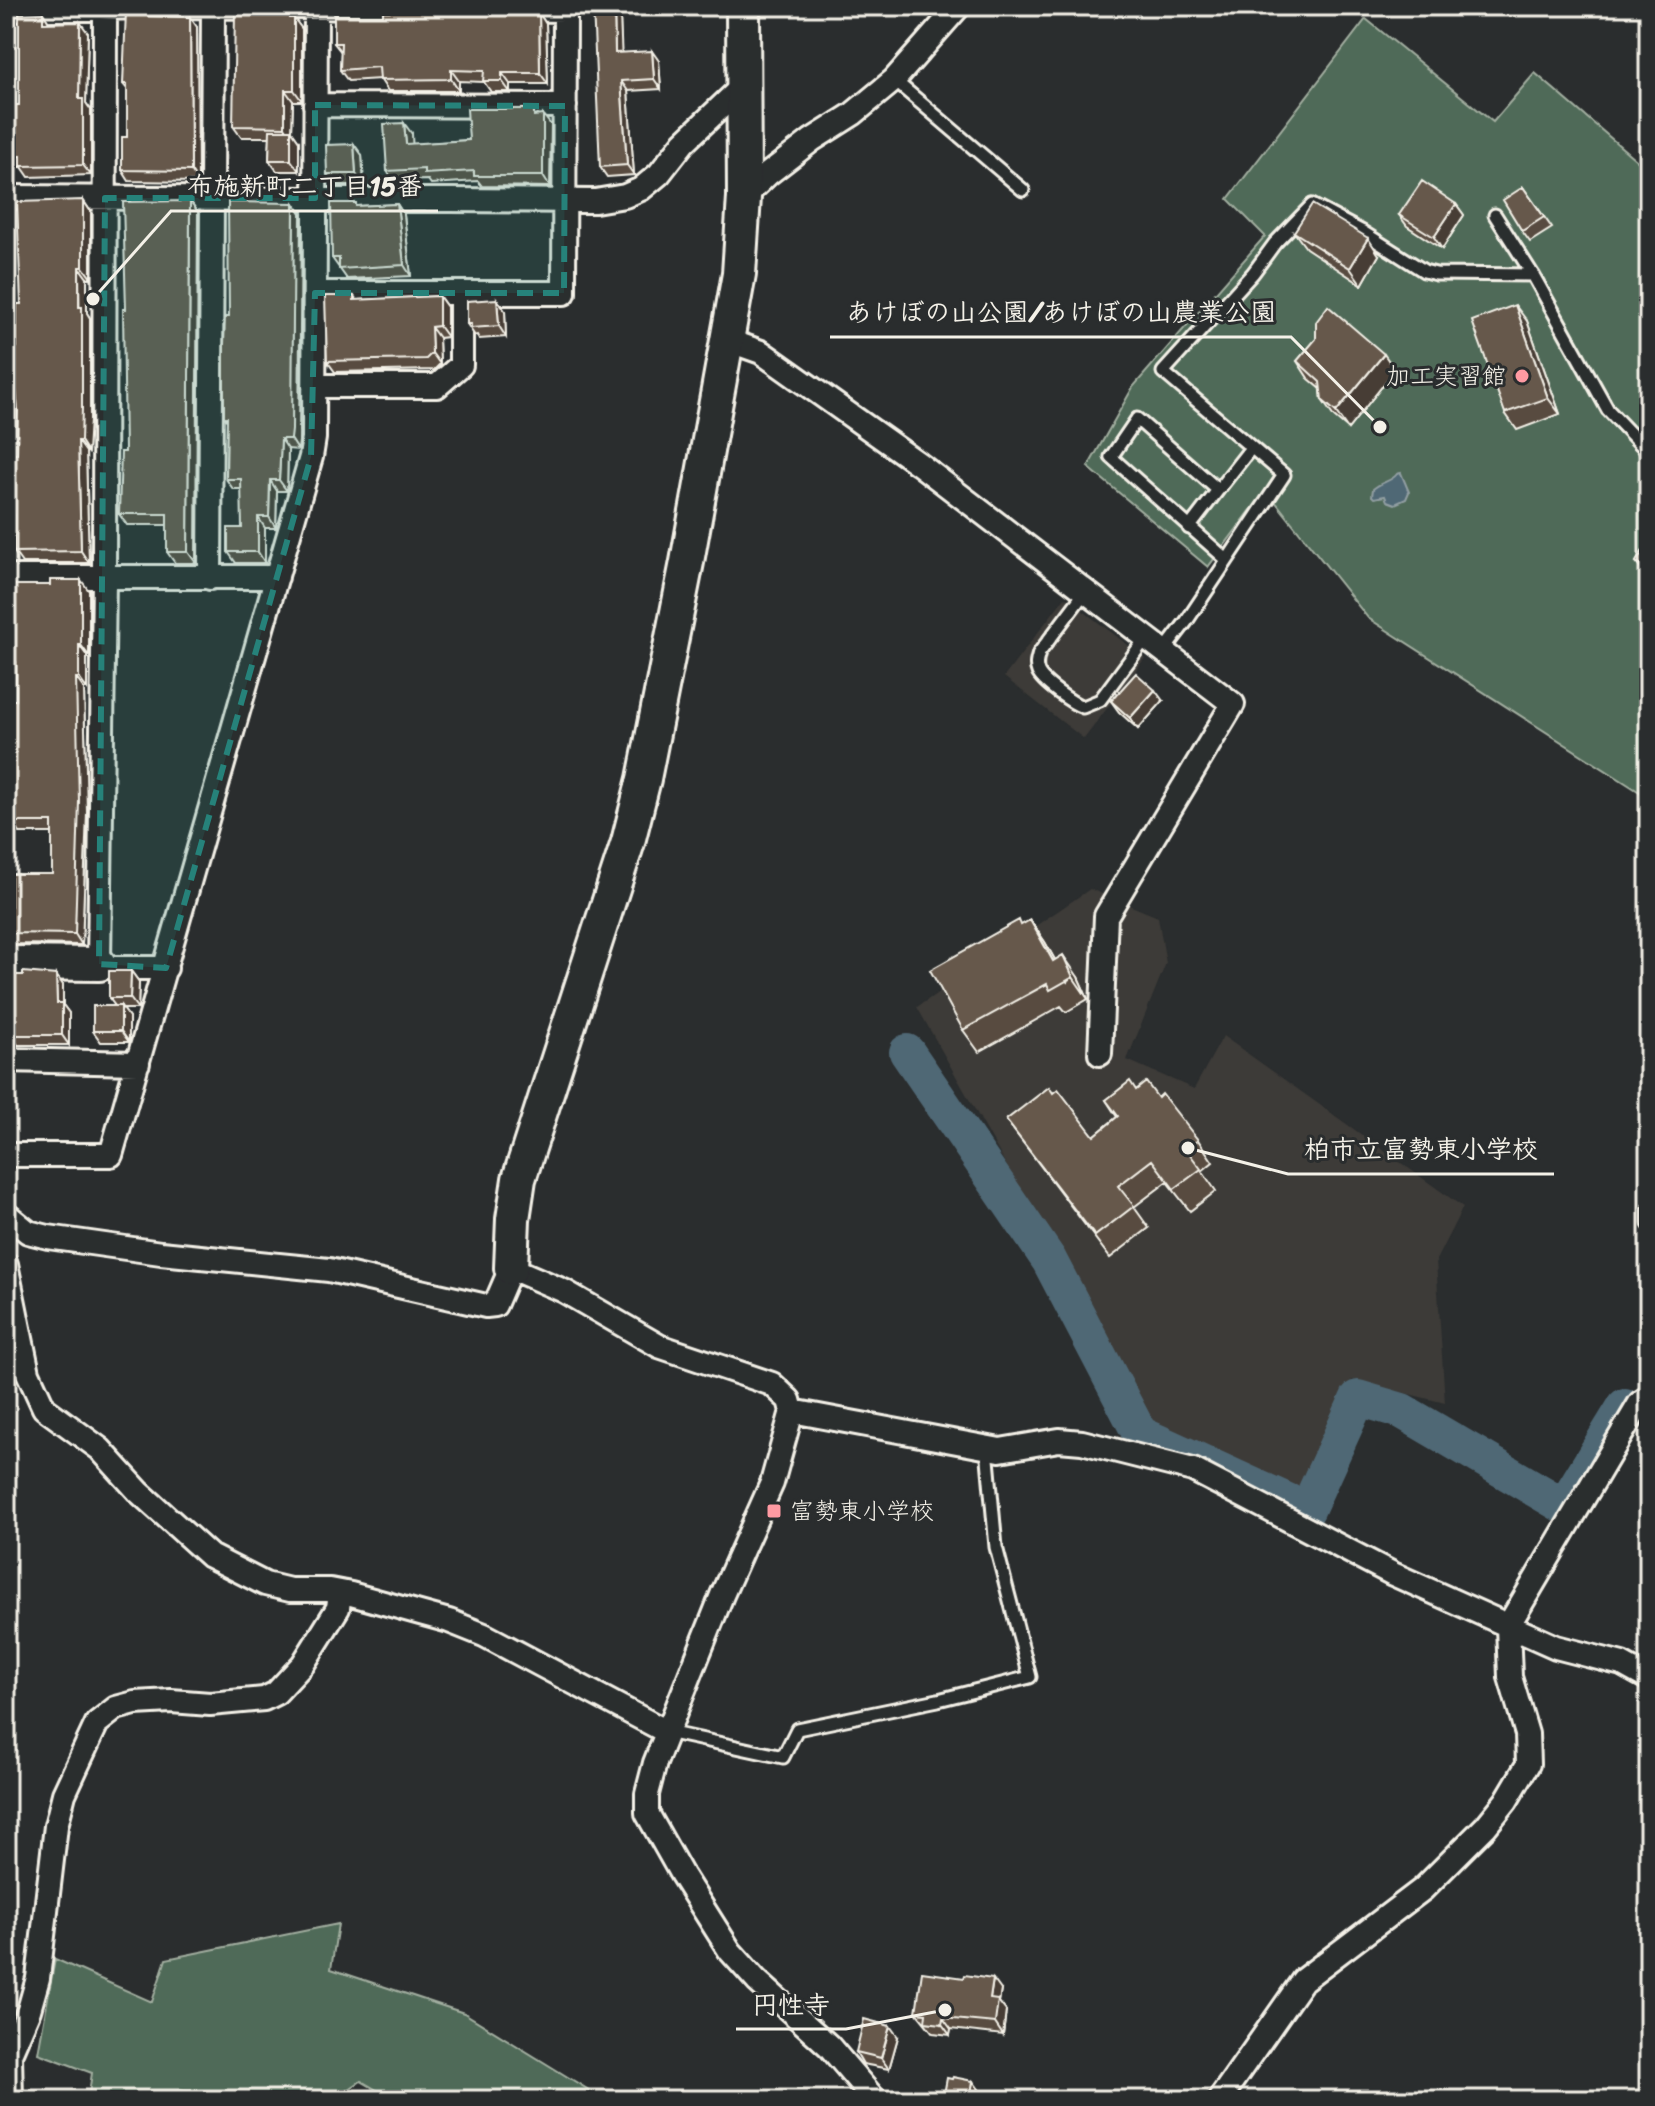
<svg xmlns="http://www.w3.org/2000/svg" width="1655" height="2106" viewBox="0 0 1655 2106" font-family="Sriracha,'Klee One',sans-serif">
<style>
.built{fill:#3c3a37}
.green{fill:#506a58;stroke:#a2aea0;stroke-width:2}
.water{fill:#4f6774;stroke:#919ea2;stroke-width:2}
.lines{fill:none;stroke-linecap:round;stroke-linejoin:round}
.river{stroke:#4f6774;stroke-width:36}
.lane-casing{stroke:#f4f1e8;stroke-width:17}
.street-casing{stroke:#f4f1e8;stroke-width:28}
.secondary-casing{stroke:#f4f1e8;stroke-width:38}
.lane{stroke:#2a2d2e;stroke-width:11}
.street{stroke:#2a2d2e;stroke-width:22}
.secondary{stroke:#2a2d2e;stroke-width:32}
.wall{fill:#584c41;stroke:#f4f1e8;stroke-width:2}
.shaded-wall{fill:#473e35;stroke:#f4f1e8;stroke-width:2}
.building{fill:#66584c;stroke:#f4f1e8;stroke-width:2}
.marked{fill:#26827a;fill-opacity:0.2;stroke:#26827a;stroke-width:6;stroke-dasharray:16 10;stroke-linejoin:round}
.poi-dot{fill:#ff9aa2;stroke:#2a2d2e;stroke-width:3}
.labels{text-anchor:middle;stroke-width:6;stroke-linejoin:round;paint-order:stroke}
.poi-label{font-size:24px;fill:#f4f1e8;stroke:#2a2d2e;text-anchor:end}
.leader{fill:none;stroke:#f4f1e8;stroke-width:3}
.callout-dot{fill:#f4f1e8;stroke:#2a2d2e;stroke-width:3}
.callout-label{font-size:26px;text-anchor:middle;font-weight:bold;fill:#f4f1e8;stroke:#2a2d2e;stroke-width:6;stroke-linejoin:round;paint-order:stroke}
</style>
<rect width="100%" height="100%" fill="#2a2d2e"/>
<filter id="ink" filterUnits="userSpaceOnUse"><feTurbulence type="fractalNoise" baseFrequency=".0125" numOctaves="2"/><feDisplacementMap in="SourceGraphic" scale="16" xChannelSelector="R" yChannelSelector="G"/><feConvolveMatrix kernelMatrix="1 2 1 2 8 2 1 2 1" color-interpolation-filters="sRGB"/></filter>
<g filter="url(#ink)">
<path class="built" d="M1065,597L1145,658L1084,739L1004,677Z
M1090,889L1158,917L1166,963L1127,1060L1194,1089L1223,1036L1463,1207L1436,1260L1445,1403L1352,1380L1295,1498L1155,1429L917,1007Z"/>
<path class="green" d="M1366,19L1493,122L1535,73L1649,171V798L1368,618L1266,490L1208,567L1088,467L1133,387L1265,236L1228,199Z
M338,1924L331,1969L464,2013L605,2100H394L361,2081L333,2100H220L180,2090L156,2100H88L92,2073L38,2053L55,1959L152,2002L166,1959Z"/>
<path class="water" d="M1401,473L1409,492L1406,499L1395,504L1387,501L1385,496L1374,498L1372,496L1373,489C1382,481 1391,482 1397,474Z"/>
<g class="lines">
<path class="river" d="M907,1052L1049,1260L1140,1434L1307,1510L1358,1398L1402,1411L1564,1506L1625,1406"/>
<defs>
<path id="lane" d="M894,80L1023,190
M1495,215L1533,275L1608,410L1649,453
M1218,490L1251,448
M1189,528L1218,490L1137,419L1111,457L1227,560
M1085,592L1039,653C1037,660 1035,665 1038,672C1042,682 1073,704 1083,707L1100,700L1146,638
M1163,652L1186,622L1284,475L1163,372L1253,273L1275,243L1312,205L1361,231L1424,271L1436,274L1533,275
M1649,1210V1224
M667,1732L783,1757L797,1729L938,1700L1030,1677L996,1547L987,1448"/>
<path id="street" d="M105,8L104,578L99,964L113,968H166
M6,10L192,6L565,10L564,293H315
M315,105L565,106
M6,197L595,201L625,196L641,189L659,174L684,142L745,84
M744,197L768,174L812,140L853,114L894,80L959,6
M727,340L761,352L919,464L1233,704L1106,916L1100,1054
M314,386H437L461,365V293
M6,577H277
M210,578L213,8
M6,1060L138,1063
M6,1155H111L311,457L314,438L316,8
M6,1214L28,1232L48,1237L161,1253L329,1270L486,1306L495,1305L511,1268L564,1291L659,1346L772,1384L789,1400L792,1411L772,1483L722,1595L655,1763L647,1794V1813L682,1875L730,1951L757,1981L829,2046L875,2100
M6,1264L28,1373L44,1408L100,1449L139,1492L210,1556L265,1584L290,1590H330L351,1594L449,1621L484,1635L667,1732
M792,1411L1000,1450L1059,1440L1082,1442L1193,1470L1393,1574L1556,1647L1622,1664L1649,1679
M6,2053L10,2054L29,2010L38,1978L56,1826L64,1794L97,1723L116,1708L135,1703L171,1701L210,1704L264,1699L276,1693L303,1664L338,1608L340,1592
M10,2054L11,2100
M1219,2100L1303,1980L1423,1889L1486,1826L1506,1801L1528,1764L1527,1734L1510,1677L1508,1626L1640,1403L1649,1397"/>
<path id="secondary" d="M6,963L99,964
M511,1268L513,1219L519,1179L628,842L644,779L687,562L739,274L744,197L743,6"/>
</defs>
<use href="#lane" class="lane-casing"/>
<use href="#street" class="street-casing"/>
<use href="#secondary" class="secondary-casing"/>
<use href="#lane" class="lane"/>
<use href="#street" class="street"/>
<use href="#secondary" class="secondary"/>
</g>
<path class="wall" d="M149,10L154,16L197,27L198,182L129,181L122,170L127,137V89L123,84Z
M43,13L49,23L88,33L86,103L91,110V175L29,177L22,167H6V105H19Z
M539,13L546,24L548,84H510V92H491L484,82L459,81V91H388L380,79L348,81L340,70L341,52L334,43L383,15Z
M620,14L621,53L659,61L661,89L628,91L634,175L607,177L600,167Z
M293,18L302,29V101H293L292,131L299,141V171H277L269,160L270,137H241L233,126Z
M538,115L551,125L550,187L482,186L478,181L431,184L428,180L394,181L387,171L412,134V144L469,140Z
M362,155L364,185H335L327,174Z
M1523,187L1552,228L1530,242L1522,231Z
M83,200L91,212V278H87V313L90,318V419L88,452H86L89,563H22L14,552V521L10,515L17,454V347L21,304Z
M190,201L198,212L196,563H175L167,552V525H127L119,514L125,452L126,309Z
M397,204L404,215L411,276L347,279L332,258L358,206Z
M1456,204L1464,215L1442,249L1407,226L1399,215Z
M301,213L299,441L298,450L288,449L287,491H277L276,528H265V563H236L228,552L242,528V489H233L226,479L227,421L224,417L229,317Z
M1294,232L1379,255L1362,285L1306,248Z
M354,296L357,300L439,296L447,307V337L439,338L440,364L434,370L335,372L327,361Z
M497,299L505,311L506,337L479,339L477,335L475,336L467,324Z
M1527,321L1560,414L1517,430L1505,413Z
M1316,339L1395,370L1348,429L1334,417L1322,400L1321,389L1308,378L1297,361Z
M1649,541V579L1636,562Z
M89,591V656H87V689H84L87,812L82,945L14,944L7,933L11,906L52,874V833H20L12,822V755L8,751L12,735L16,700V667L13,662Z
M1111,701H1163L1138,729L1119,712Z
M1030,920L1045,942L1055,960L1078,977L1088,999L1066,1012L1061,1006L979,1052L963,1030L1022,925Z
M131,971L139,982L138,1009H123L129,1017V1042H101L93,1031L115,1006L109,998Z
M6,975H56L63,985V1005L69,1013V1045H18L11,1035V1006H6Z
M1136,1090L1158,1098L1198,1140L1213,1162L1202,1171L1216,1191L1190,1211L1167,1182L1134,1207L1149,1228L1110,1258L1006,1120L1053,1093L1094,1136L1117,1117L1106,1100Z
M1001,1990L999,2002L1006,2011L1003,2035L951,2029L950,2035L933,2033L916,2012Z
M898,2037L889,2069L863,2064L856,2052Z"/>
<path class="shaded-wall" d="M614,6L620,14L622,63L615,53Z
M43,13L50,24L43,23Z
M290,13L302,29V101L294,90Z
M539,13L546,24L548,84L540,73Z
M190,17L197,27L198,182L191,171Z
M80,22L88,33L86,103L91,110V175L83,165L79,99Z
M652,51L659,61L661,89L654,79Z
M451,70L459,81V91L451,79Z
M502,73L510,84V92L502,81Z
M621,81L628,91L634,175L627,165Z
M285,90L293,101L292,131L299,141V171L291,160V136L285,127Z
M543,115L551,125L550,187L543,176Z
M404,123L412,134L413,154L406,144Z
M354,144L362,155L364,185L356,174Z
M83,200L91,212V278L83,267Z
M190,201L198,212L196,563L188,552Z
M294,203L301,213L299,441L298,450L291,439Z
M397,204L404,215L411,276L404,265Z
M1456,204L1464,215L1442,249L1434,237Z
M1368,238L1379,255L1362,285L1350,268Z
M79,267L87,278V313L90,318V419L88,452L81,441Z
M439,296L447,307V337L439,326Z
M497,299L505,311L506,337L499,326Z
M1515,305L1527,321L1560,414L1548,398Z
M431,327L439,338L440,364L432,353Z
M1384,354L1395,370L1348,429L1336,412Z
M281,439L288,449L287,491L279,480Z
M78,441L86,452L89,563L81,551Z
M270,480L277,491L276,528L269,517Z
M258,517L265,528V563L258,552Z
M81,580L89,591V656L81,645Z
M79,645L87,656V689L79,678Z
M76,678L84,689L87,812L82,945L75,934Z
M1155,690L1163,701L1138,729L1130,718Z
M1030,920L1045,942L1068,983L1053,961Z
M1063,955L1078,977L1088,999L1073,977Z
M131,971L139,982L138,1009L130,998Z
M56,975L63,985V1005L69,1013V1045L62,1035L57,1003Z
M121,1006L129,1017V1042L121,1031Z
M993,1979L1001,1990L999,2002L1006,2011L1003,2035L995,2023L990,1999Z
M943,2018L951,2029L950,2035L942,2024Z
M890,2026L898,2037L889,2069L881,2058Z
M973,2081L981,2092L980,2100H970Z"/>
<path class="building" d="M593,6H614L615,53L652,51L654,79L621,81L627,165L600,167Z
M149,10V16L190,17L191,171L122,170V137H127V84H123L126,11Z
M383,11L539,13L540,73H502V81H483L484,71L451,70V79L380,80L379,67L340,70L341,43H334V15H383Z
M43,13V23L80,22L79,99H83V165L21,166V156H6V105H19V14Z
M235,13H290V18H294V90H285V127L233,126Z
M467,109H534V116L543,115V176H474V171L424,174V169L387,171L384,124L404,123L406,144L469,140Z
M270,130H291V160H269Z
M354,144L356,174H327L326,145Z
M1422,181L1456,204L1434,237L1399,215Z
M1523,187L1544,217L1522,231L1503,200Z
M83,200V267H79V307H82V408L81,441H78L81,551L14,552V515H10V492H13V454H17L18,411L12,347H17V304H21L17,202Z
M190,201L188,552H167V514H119L121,452H125L123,309H126L123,202Z
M228,202L294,203L292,430L291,439H281L279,480H270L269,517H258V552H228V528H242L241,479H226L227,417H224V344L225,317H229Z
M331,203H356V206L397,204L404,265L339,269V258H332Z
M1312,204L1368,238L1350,268L1294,232Z
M325,296H354V300L439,296V326L431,327L432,353L426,359L327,361Z
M497,299L499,326L471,328V324H467V301Z
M1515,305L1548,398L1505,413L1472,321Z
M1328,306L1384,354L1336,412L1322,400L1320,382L1297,361L1316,339V322Z
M1649,541V569L1636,562Z
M50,580H81V645H79V678H76L79,801L75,934L7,933V906H11V874H52V822H12V751H8V735H12V700H16V662H13L12,585H50Z
M1136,673L1155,690L1130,718L1111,701Z
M1019,920L1021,925L1030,920L1053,961L1063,955L1073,977L1050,990L1047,984L963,1030L930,970Z
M109,971H131L130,998H109Z
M23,972L56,975L57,1003H62V1035H11V996H6V975H23Z
M93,1006H121V1031H93Z
M1130,1081L1136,1090L1146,1082L1158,1098L1162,1094L1198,1140L1186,1149L1201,1169L1174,1189L1152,1160L1118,1186L1134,1206L1095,1236L1006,1120L1049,1087L1053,1093L1058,1089L1094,1136L1118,1116L1106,1100Z
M922,1972L964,1978L965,1975L993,1979L990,1999L998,2000L995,2023L943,2018L942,2024L925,2022L926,2013L916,2012Z
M864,2019L890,2026L881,2058L856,2052Z
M953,2077L973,2081L970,2100H943L947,2078L952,2079Z"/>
</g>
<path class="marked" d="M315,105L565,106L564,293H315L311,457L166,968L99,964L105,198H315Z"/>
<g class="poi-dot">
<circle cx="1522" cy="376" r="8"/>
<rect x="766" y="1503" width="16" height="16" rx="4"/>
</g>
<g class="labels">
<g class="poi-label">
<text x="1506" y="384">加工実習館</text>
<text x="790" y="1519" text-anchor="start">富勢東小学校</text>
</g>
</g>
<path class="leader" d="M93 299L171 211H438M1380 427L1291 337H830M1188 1148L1288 1174H1554M945 2010L846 2029H736"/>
<g class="callout-dot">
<circle cx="93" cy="299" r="8"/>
<circle cx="1380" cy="427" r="8"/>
<circle cx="1188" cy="1148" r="8"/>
<circle cx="945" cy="2010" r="8"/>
</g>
<g class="callout-label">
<text x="305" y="195">布施新町二丁目15番</text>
<text x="1061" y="321">あけぼの山公園/あけぼの山農業公園</text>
<text x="1421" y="1158">柏市立富勢東小学校</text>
<text x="791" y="2014">円性寺</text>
</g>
<rect width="1655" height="2106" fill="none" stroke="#2a2d2e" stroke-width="32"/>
<rect x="16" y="16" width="1623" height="2074" fill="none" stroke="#f4f1e8" stroke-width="3" filter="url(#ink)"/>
</svg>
